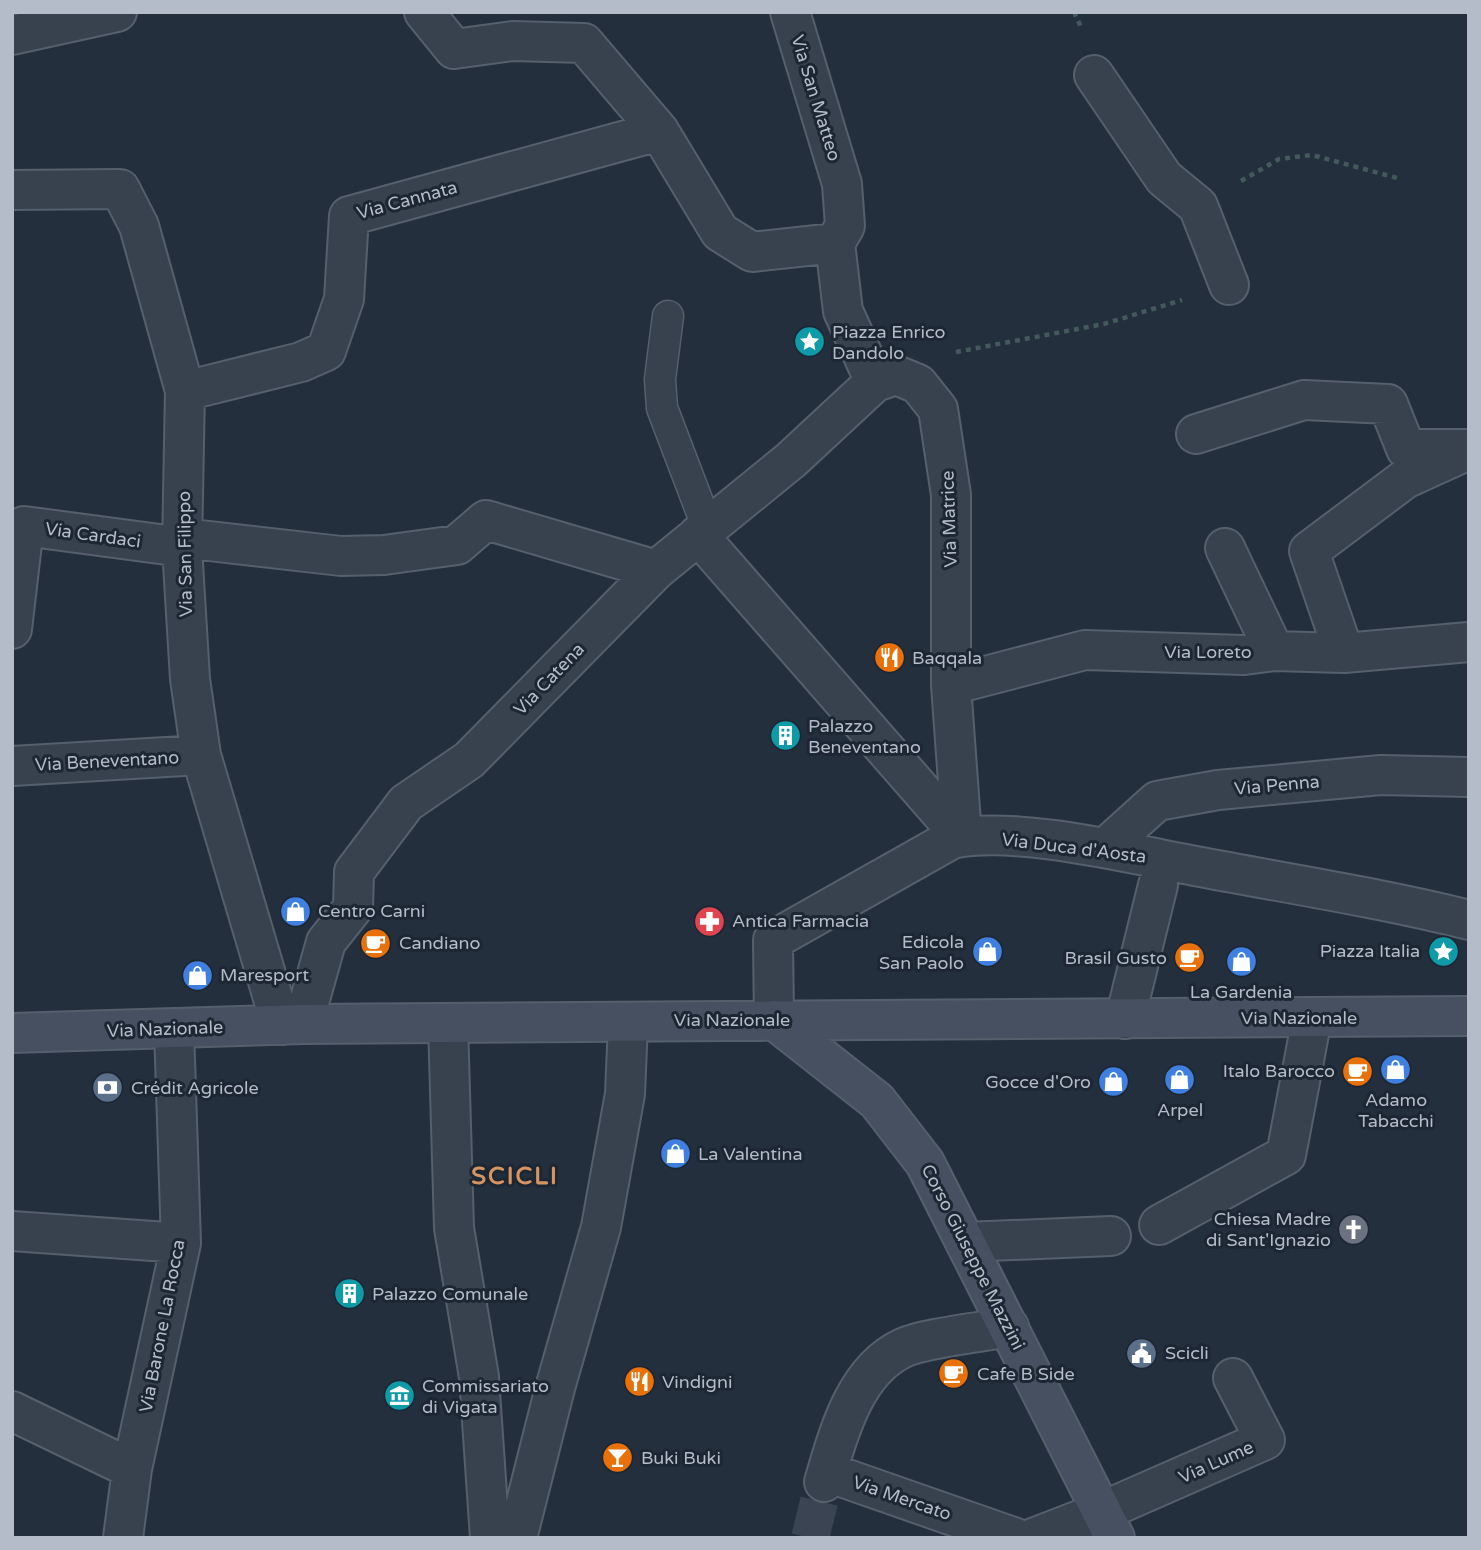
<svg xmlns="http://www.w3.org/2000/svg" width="1481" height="1550" viewBox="0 0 1481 1550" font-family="'Varela Round',sans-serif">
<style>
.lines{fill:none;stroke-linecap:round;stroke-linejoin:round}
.street-tunnel{stroke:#3a4453;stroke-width:38;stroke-dasharray:38 19;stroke-linecap:butt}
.lane-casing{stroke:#565f6c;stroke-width:33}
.street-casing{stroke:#565f6c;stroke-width:42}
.secondary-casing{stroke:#565f6c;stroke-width:42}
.path{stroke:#44595c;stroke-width:4.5;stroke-dasharray:5 5;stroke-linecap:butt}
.lane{stroke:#38414e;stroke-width:30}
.street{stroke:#38414e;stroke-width:38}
.secondary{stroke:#465061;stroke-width:38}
.labels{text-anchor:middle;stroke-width:6;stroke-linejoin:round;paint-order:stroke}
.street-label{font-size:18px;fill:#b4bcc9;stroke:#1d2633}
.poi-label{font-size:18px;fill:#b4bcc9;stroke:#1d2633;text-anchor:start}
.district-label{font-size:24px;font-weight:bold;letter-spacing:2px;fill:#d59563;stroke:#1d2633}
</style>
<rect width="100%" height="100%" fill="#242f3e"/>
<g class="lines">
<path class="street-tunnel" d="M810,1538L824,1482"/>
<defs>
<path id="lane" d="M668,316L660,379L662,408L707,526"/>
<path id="street" d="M424,12L454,49L513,41L584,43L659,131L720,232L752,252L835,243
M790,12L842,184L845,226L835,243L843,311L875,382
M12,35L117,12
M1094,75L1164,178L1198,206L1229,285
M12,190L120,189L139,226L185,391L182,547L190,679L201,755L281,1025
M185,391L301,362L326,351L344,299L349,216L659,131
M1196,434L1304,400L1388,404L1406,449H1469
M698,535L962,837
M183,538L341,556L384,555L457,545L486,520L656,570
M1225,548L1274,651
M12,629L24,526L182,547
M1344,653L1309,551L1405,479L1460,454
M951,685L1085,650L1244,655L1274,651L1344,653L1469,642
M12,766L201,755
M1105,848L1157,801L1218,790L1381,775L1469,777
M1125,1019L1158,885
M774,1020L773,940L952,839C1016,825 1135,855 1201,867C1290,884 1381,898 1469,920
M448,1023L454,1228L479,1377L490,1538
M303,1024L326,942L353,908L354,872L406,803L469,760L656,570L791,460L875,382L896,375L918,384L938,409L951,495V685L962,837
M1159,1225L1286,1155L1312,1018
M12,1231L181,1243
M965,1242L1111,1236
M12,1411L132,1469
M827,1472L1016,1538
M824,1482C838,1435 854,1371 903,1348C924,1338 983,1332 1009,1327
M123,1538L132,1469L181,1243L174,1029
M517,1538L555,1388L601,1227L625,1094L628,1023
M1033,1538L1103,1511L1265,1440L1233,1378"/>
<path id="secondary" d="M774,1020L877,1101L925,1163L1115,1538
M12,1033L303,1024L1469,1016"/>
</defs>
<use href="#lane" class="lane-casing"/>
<use href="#street" class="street-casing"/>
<use href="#secondary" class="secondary-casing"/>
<path class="path" d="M1074,12L1081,27
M1241,181L1279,159L1312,155L1401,179
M956,352L1104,324L1182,300"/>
<use href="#lane" class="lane"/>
<use href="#street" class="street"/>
<use href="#secondary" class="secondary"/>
</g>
<defs>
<symbol id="sight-disc" viewBox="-11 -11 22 22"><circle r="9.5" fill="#0f9aa8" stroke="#1d2633"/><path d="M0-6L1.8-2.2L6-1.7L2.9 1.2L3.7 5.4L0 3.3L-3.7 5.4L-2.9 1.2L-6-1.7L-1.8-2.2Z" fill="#fff"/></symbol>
<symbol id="restaurant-disc" viewBox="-11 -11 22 22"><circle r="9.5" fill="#e8710a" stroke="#1d2633"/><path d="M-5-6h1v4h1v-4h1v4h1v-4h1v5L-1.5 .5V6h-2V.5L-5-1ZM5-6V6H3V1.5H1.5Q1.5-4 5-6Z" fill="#fff"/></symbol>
<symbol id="building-disc" viewBox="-11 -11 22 22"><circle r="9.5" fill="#0f9aa8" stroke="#1d2633"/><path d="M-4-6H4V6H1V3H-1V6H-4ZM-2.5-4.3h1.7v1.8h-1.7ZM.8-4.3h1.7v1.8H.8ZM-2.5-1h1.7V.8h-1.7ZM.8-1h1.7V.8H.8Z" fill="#fff"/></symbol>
<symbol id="shop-disc" viewBox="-11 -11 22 22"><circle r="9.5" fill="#3f7fe0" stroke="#1d2633"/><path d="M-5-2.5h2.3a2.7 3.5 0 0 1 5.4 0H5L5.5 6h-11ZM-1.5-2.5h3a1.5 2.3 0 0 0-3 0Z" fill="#fff"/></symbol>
<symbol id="pharmacy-disc" viewBox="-11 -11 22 22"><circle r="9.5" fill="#e0444e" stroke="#1d2633"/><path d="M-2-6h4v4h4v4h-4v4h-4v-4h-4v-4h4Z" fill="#fff"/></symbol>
<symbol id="cafe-disc" viewBox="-11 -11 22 22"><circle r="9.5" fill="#e8710a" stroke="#1d2633"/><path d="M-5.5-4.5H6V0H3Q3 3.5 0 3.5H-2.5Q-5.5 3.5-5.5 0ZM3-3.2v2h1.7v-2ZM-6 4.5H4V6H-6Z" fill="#fff"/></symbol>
<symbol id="bank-disc" viewBox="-11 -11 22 22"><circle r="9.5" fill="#5c6f8a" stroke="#1d2633"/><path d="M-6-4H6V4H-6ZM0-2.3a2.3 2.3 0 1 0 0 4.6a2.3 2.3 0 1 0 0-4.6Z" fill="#fff"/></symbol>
<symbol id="church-disc" viewBox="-11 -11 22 22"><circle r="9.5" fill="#6b7280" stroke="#1d2633"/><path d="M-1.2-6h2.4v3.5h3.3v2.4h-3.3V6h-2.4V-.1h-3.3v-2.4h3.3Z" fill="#fff"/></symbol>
<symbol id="civic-disc" viewBox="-11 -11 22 22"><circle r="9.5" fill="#5c6f8a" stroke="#1d2633"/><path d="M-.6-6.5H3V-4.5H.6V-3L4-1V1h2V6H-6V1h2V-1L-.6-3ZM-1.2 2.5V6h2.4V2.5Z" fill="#fff"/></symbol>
<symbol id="museum-disc" viewBox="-11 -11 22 22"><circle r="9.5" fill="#0f9aa8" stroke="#1d2633"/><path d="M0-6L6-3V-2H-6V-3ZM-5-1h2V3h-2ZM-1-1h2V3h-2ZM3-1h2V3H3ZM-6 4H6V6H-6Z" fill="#fff"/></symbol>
<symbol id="bar-disc" viewBox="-11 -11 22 22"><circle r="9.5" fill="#e8710a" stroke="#1d2633"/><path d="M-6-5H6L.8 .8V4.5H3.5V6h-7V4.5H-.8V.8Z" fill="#fff"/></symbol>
</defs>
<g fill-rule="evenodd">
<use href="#sight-disc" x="792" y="324" width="35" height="35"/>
<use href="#restaurant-disc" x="872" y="640" width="35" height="35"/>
<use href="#building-disc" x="768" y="718" width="35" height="35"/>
<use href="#shop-disc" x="278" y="894" width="35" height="35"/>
<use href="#pharmacy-disc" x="692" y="904" width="35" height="35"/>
<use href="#cafe-disc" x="358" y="926" width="35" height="35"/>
<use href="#sight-disc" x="1426" y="934" width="35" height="35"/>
<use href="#shop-disc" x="970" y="934" width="35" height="35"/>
<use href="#cafe-disc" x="1172" y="940" width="35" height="35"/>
<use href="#shop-disc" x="1224" y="944" width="35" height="35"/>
<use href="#shop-disc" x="180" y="958" width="35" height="35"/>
<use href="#shop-disc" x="1378" y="1052" width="35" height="35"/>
<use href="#cafe-disc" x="1340" y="1054" width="35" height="35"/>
<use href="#shop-disc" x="1162" y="1062" width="35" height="35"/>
<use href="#shop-disc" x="1096" y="1064" width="35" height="35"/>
<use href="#bank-disc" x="90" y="1070" width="35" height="35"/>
<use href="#shop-disc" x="658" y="1136" width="35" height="35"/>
<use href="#church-disc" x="1336" y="1212" width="35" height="35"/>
<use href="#building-disc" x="332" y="1276" width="35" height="35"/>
<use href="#civic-disc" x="1124" y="1336" width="35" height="35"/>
<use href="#cafe-disc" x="936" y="1356" width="35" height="35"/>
<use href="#restaurant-disc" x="622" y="1364" width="35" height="35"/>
<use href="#museum-disc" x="382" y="1378" width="35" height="35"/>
<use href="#bar-disc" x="600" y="1440" width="35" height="35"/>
</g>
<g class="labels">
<g class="street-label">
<text transform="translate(816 98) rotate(73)" y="6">Via San Matteo</text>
<text transform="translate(407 200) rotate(-15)" y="6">Via Cannata</text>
<text transform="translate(949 519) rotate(-92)" y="6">Via Matrice</text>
<text transform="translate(93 535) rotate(8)" y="6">Via Cardaci</text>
<text transform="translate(185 554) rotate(-91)" y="6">Via San Filippo</text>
<text x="1208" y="658">Via Loreto</text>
<text transform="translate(549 679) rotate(-46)" y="6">Via Catena</text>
<text transform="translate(107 761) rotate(-3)" y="6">Via Beneventano</text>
<text transform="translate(1277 785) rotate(-5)" y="6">Via Penna</text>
<text transform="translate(1074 848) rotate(7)" y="6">Via Duca d'Aosta</text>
<text x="1299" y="1024">Via Nazionale</text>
<text x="732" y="1026">Via Nazionale</text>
<text transform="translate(165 1029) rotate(-2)" y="6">Via Nazionale</text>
<text transform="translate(973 1257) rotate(63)" y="6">Corso Giuseppe Mazzini</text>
<text transform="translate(162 1326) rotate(-79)" y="6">Via Barone La Rocca</text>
<text transform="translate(1216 1462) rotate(-24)" y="6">Via Lume</text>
<text transform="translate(902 1498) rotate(19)" y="6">Via Mercato</text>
</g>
<g class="poi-label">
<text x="832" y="338">Piazza Enrico<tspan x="832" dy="21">Dandolo</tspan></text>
<text x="912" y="664">Baqqala</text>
<text x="808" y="732">Palazzo<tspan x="808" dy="21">Beneventano</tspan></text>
<text x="318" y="917">Centro Carni</text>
<text x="732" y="927">Antica Farmacia</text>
<text x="964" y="948" text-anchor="end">Edicola<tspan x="964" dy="21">San Paolo</tspan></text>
<text x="399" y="949">Candiano</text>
<text x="1420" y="957" text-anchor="end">Piazza Italia</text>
<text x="1167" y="964" text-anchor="end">Brasil Gusto</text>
<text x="220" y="981">Maresport</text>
<text x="1241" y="998" text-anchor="middle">La Gardenia</text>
<text x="1335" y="1077" text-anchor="end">Italo Barocco</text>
<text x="1091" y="1088" text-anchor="end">Gocce d'Oro</text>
<text x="131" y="1094">Crédit Agricole</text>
<text x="1396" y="1106" text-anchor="middle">Adamo<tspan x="1396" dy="21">Tabacchi</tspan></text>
<text x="1180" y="1116" text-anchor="middle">Arpel</text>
<text x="698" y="1160">La Valentina</text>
<text x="1331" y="1225" text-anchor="end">Chiesa Madre<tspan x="1331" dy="21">di Sant'Ignazio</tspan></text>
<text x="372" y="1300">Palazzo Comunale</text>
<text x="1165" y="1359">Scicli</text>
<text x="977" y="1380">Cafe B Side</text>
<text x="662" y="1388">Vindigni</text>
<text x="422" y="1392">Commissariato<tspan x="422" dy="21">di Vigata</tspan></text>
<text x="641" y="1464">Buki Buki</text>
</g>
<g class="district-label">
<text x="515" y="1184">SCICLI</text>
</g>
</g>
<rect width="1481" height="1550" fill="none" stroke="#b4bcc9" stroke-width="28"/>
</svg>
